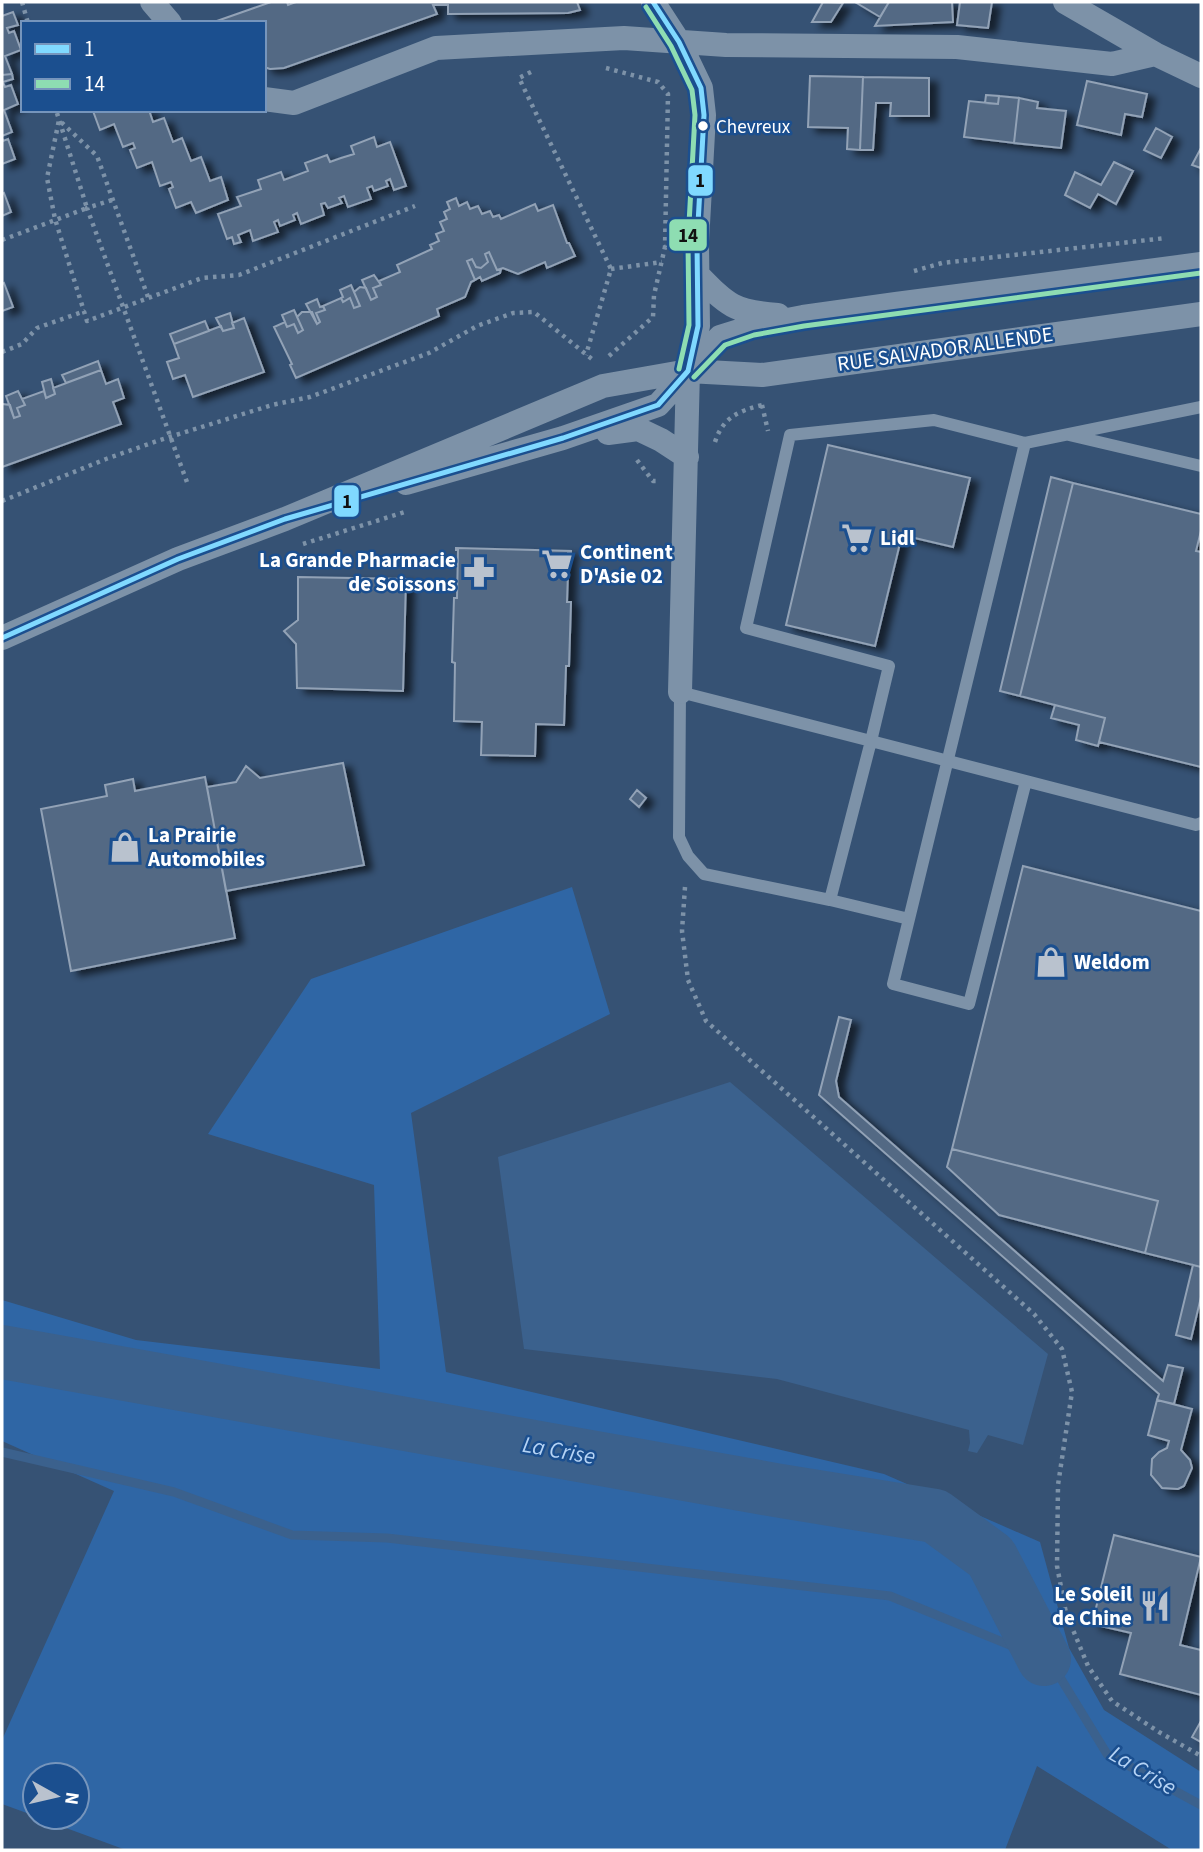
<svg xmlns="http://www.w3.org/2000/svg" width="1203" height="1852" viewBox="0 0 1203 1852" font-family="'Source Sans 3',sans-serif">
<style>
.green{fill:#2f66a5}
.water{fill:#3b618d}
.lines{fill:none;stroke-linecap:round;stroke-linejoin:round}
.stream{stroke:#3b618d;stroke-width:9}
.river{stroke:#3b618d;stroke-width:54}
.building{fill:#526984;stroke:#92a2b6;stroke-width:2;filter:url(#shadow)}
.path{stroke:#7d92a8;stroke-width:4.5;stroke-dasharray:3.5 5;stroke-linecap:butt}
.service{stroke:#7d92a8;stroke-width:12}
.minor{stroke:#7d92a8;stroke-width:24}
.bus-1-casing{stroke:#1b4f8f;stroke-width:10}
.bus-2-casing{stroke:#1b4f8f;stroke-width:10}
.bus-1{stroke:#80d9ff;stroke-width:5}
.bus-2{stroke:#8eddb2;stroke-width:5}
.bus-dot{fill:#fff;stroke:#1b4f8f;stroke-width:2.5}
.labels{text-anchor:middle;stroke-width:5;stroke-linejoin:round;paint-order:stroke}
.bus-label{font-size:19px;fill:#fff;stroke:#1b4f8f;text-anchor:start}
.street-label{font-size:21px;fill:#fff;stroke:#1b4f8f}
.poi-label{font-size:21px;font-weight:bold;fill:#fff;stroke:#1b4f8f;text-anchor:start}
.water-label{font-size:23px;font-style:italic;fill:#b5d3f5;stroke:#1b4f8f}
.line-badge{stroke:#1b4f8f;stroke-width:2.5}
.pale-badge-label{font-size:19px;text-anchor:middle;font-weight:bold;fill:#111}
</style>
<defs>
<filter id="shadow"><feDropShadow dx="8" dy="4.5" stdDeviation="3.5" flood-color="#0009"/></filter>
</defs>
<rect width="100%" height="100%" fill="#365274"/>
<path class="green" d="M572,887L610,1014L411,1113L446,1372L884,1474L1040,1542L1069,1648L1104,1710L1201,1772V1850H1172L1037,1766L1005,1850H126L36,1817H77V1775H35V1816L2,1804V1740L114,1491L2,1441V1300L136,1340L380,1369L374,1185L208,1134L311,979Z"/>
<path class="water" d="M730,1082L1048,1354L1023,1445L988,1435L977,1453L968,1451L970,1443L969,1430L777,1379L524,1349L498,1157Z"/>
<g class="lines">
<path class="stream" d="M2,1452L174,1492L292,1535L387,1538L890,1596L1044,1659L1058,1674L1107,1754L1201,1805"/>
<path class="river" d="M2,1352L775,1490L935,1516L991,1557L1044,1659"/>
</g>
<path class="building" d="M271,2H287L288,5L296,2H577L580,10L568,13L448,14V5H433L437,14L284,68L270,69L264,67V23L214,22Z
M823,2L843,3L831,22H812Z
M855,2H889L880,17Z
M889,2H952L953,22L875,26Z
M960,2H992L988,28L957,25Z
M13,12L18,25L7,28L9,33L14,31L21,50L5,56L12,74L2,75V16Z
M12,74L13,79L3,82L5,87L11,85L18,104L4,110L12,132L2,136V75Z
M810,76L863,77L860,150L847,149L848,128L808,127Z
M863,77L929,78V116H890L891,103H876L873,150H860Z
M1087,81L1147,94L1142,117L1125,114L1121,135L1077,125Z
M986,95L999,96L998,104L985,103Z
M999,96L1019,98L1014,143L964,137L969,101L998,104Z
M1019,98L1038,102L1037,108L1066,111L1061,148L1014,143Z
M149,110L153,122L164,118L173,142L182,138L191,161L201,157L210,181L221,177L228,200L196,213L191,202L176,208L169,189L173,187L171,182L160,186L152,162L137,168L130,150L135,148L133,143L123,147L114,124L100,130L93,111Z
M1156,128L1172,137L1161,158L1144,150Z
M374,137L377,147L390,142L406,186L394,190L390,179L386,181L388,186L374,191L372,186L367,188L371,199L348,207L344,196L339,198L342,203L328,208L325,203L321,204L324,215L301,224L297,213L293,215L295,220L280,226L278,220L274,222L278,232L253,241L250,230L238,235L241,242L234,244L232,237L227,239L218,214L241,206L237,197L261,189L258,180L281,172L284,180L308,171L305,163L327,155L330,162L341,158L354,154L351,146Z
M2,138L3,141L8,139L15,159L2,164Z
M1201,148V168L1192,165Z
M1114,162L1133,171L1116,204L1098,194L1090,208L1065,195L1075,172L1101,185Z
M4,193L11,212L2,216V194Z
M456,198L459,206L467,202L470,209L478,206L482,214L490,211L493,217L499,215L501,219L535,204L538,211L553,205L567,243H569L575,256L547,268L545,262L518,274L503,268L497,270L489,252L485,254L488,262L481,268L476,267L472,259L467,261L475,280L471,282L465,297L437,309L439,316L296,378L290,365L292,364L274,327L285,322L287,327L294,324L298,333L303,330L297,317L302,312H312L317,324L320,322L316,313L325,310L323,306L341,298L343,302L350,298L354,308L360,306L354,292L360,287L366,288L371,300L377,297L373,288L381,285L379,281L400,272L397,265L432,249L430,245L439,241L436,234L444,231L440,222L447,219L444,212L450,209L447,202Z
M489,252L497,270L501,269L500,273L482,281L480,277L475,280L467,261L472,259L476,267L481,268L488,262L485,254Z
M374,275L381,285L373,288L377,297L371,300L362,280Z
M4,283L13,307L2,311V284Z
M351,285L360,306L354,308L350,298L343,302L341,298L343,297L340,290Z
M317,299L320,307L323,306L325,310L316,313L320,322L317,324L306,304Z
M294,310L303,330L298,333L294,324L287,327L282,315Z
M230,313L234,328L223,331L216,318Z
M244,318L264,372L193,397L185,375L173,379L167,362L179,358L174,344L221,326L223,331L234,328L232,323Z
M205,321L209,331L174,344L170,334Z
M98,361L101,370L66,383L62,375Z
M101,370L106,384L118,379L124,398L113,402L121,424L2,467V404L10,405L14,418L20,416L17,408L25,405L22,399L44,391L46,398L55,394L53,388Z
M51,379L55,394L46,398L42,382Z
M18,391L25,405L17,408L20,416L14,418L6,396Z
M828,445L970,478L953,547L902,535L875,646L786,625Z
M1051,477L1073,483L1020,696L1000,691Z
M1073,483L1201,514V531L1196,551L1201,552V767L1099,742L1105,718L1020,696Z
M456,548L571,551V553H568V573L567,602H571L569,666H566L564,725L536,724L535,756L481,755L482,722L454,721L455,663L452,662L454,598H457L458,550H456Z
M298,577L406,579L403,691L297,688L296,644L284,631L298,620Z
M1055,705L1105,718L1098,746L1076,740L1079,725L1051,718Z
M343,763L364,865L226,891L207,787L236,782L246,766L260,778Z
M205,777L235,938L71,971L41,809L107,796L105,785L133,779L135,791Z
M637,790L646,798L639,807L630,799Z
M1023,866L1201,911V1267L1145,1253L1158,1201L952,1149Z
M839,1017L851,1020L836,1081L839,1097L1163,1381L1168,1365L1183,1368L1174,1404L1157,1400L1159,1394L819,1095Z
M952,1149L1158,1201L1145,1253L999,1215L947,1167Z
M1193,1265L1201,1267V1297L1191,1339L1176,1335Z
M1157,1400L1192,1409L1181,1450L1190,1460L1192,1468L1184,1486L1178,1489L1162,1488L1151,1475L1152,1459L1159,1452L1167,1448L1169,1441L1148,1435Z
M1114,1535L1201,1557L1180,1645L1201,1650V1695L1120,1674L1131,1633L1092,1624Z
M1201,1721V1742L1192,1737Z"/>
<g class="lines">
<path class="path" d="M22,2L28,23
M606,68L658,82L668,94L665,247
M531,72L519,78L611,269L586,355
M112,200L87,208L188,485
M2,240L87,208L56,110
M611,269L662,262
M914,271L942,263L1166,238
M148,297L97,156L59,120L47,178L55,219L87,321L202,278L239,275L415,206
M2,352L22,344L37,328L85,311
M609,356L653,317L654,295L665,247L669,246
M762,405L768,431
M715,442C723,417 739,411 762,405
M637,460L653,481H660
M2,501L106,459L160,440L272,405L310,397L429,353L477,326L513,313L534,312L593,360
M303,544L408,511
M685,887L682,931L688,980L706,1021L1034,1314L1062,1349L1072,1392L1058,1485L1057,1566L1066,1613L1088,1666L1112,1701L1159,1732L1201,1756"/>
<path class="service" d="M1201,407L1025,443L934,420L790,435L746,628L889,666L871,741L1196,825L1201,823
M1069,435L1201,466
M680,692L871,741L830,900L704,874L688,856L679,837Z
M830,900L909,919L1025,443
M909,919L893,984L969,1004L1026,781"/>
<path class="minor" d="M152,2L170,23
M653,2L679,42L701,88L704,115L697,242L698,326L688,371L680,692
M1065,2L1155,54L1201,76
M264,99L294,103L436,48L624,38L726,45L957,47L1112,64L1155,54
M697,274C728,306 734,312 778,315
M608,433L638,429L661,440L687,457
M406,483L563,438L658,405L720,337L752,327L803,317L896,304L1201,264
M2,638L178,559L285,519L603,386L688,371L762,375L1201,314"/>
<defs>
<path id="bus-1" d="M653,2L679,42L701,88L704,115L697,242L698,326L688,371
M2,638L178,559L285,519L563,438L658,405L688,371"/>
<path id="bus-2" d="M646,7L671,46L692,90L695,115L688,242L689,325L679,369
M694,377L725,345L754,335L804,326L1201,273"/>
</defs>
<use href="#bus-1" class="bus-1-casing"/>
<use href="#bus-2" class="bus-2-casing"/>
<use href="#bus-1" class="bus-1"/>
<use href="#bus-2" class="bus-2"/>
</g>
<defs>
<symbol id="supermarket-bare" viewBox="-9 -9 18 18"><path d="M-6-5.5h2.5l.6 2H6L4.5 2H-2.5L-4.4-4H-6ZM-1.5 3.2a1.3 1.3 0 1 0 .1 0ZM3 3.2a1.3 1.3 0 1 0 .1 0Z" fill="#b9c2ce" stroke="#1b4f8f" stroke-width="2.5" paint-order="stroke"/></symbol>
<symbol id="pharmacy-bare" viewBox="-9 -9 18 18"><path d="M-2-6h4v4h4v4h-4v4h-4v-4h-4v-4h4Z" fill="#b9c2ce" stroke="#1b4f8f" stroke-width="2.5" paint-order="stroke"/></symbol>
<symbol id="shop-bare" viewBox="-9 -9 18 18"><path d="M-5-2.5h2.3a2.7 3.5 0 0 1 5.4 0H5L5.5 6h-11ZM-1.5-2.5h3a1.5 2.3 0 0 0-3 0Z" fill="#b9c2ce" stroke="#1b4f8f" stroke-width="2.5" paint-order="stroke"/></symbol>
<symbol id="restaurant-bare" viewBox="-9 -9 18 18"><path d="M-5-6h1v4h1v-4h1v4h1v-4h1v5L-1.5 .5V6h-2V.5L-5-1ZM5-6V6H3V1.5H1.5Q1.5-4 5-6Z" fill="#b9c2ce" stroke="#1b4f8f" stroke-width="2.5" paint-order="stroke"/></symbol>
</defs>
<g fill-rule="evenodd">
<use href="#supermarket-bare" x="835" y="516" width="44" height="44"/>
<use href="#supermarket-bare" x="535" y="542" width="44" height="44"/>
<use href="#pharmacy-bare" x="457" y="550" width="44" height="44"/>
<use href="#shop-bare" x="103" y="825" width="44" height="44"/>
<use href="#shop-bare" x="1029" y="940" width="44" height="44"/>
<use href="#restaurant-bare" x="1133" y="1584" width="44" height="44"/>
</g>
<circle class="bus-dot" cx="703" cy="126" r="6"/>
<g class="labels">
<g class="bus-label">
<text x="716" y="133">Chevreux</text>
</g>
<g class="street-label">
<text transform="translate(945 349) rotate(-8)" y="7">RUE SALVADOR ALLENDE</text>
</g>
<g class="poi-label">
<text x="880" y="545">Lidl</text>
<text x="580" y="559">Continent<tspan x="580" dy="24">D'Asie 02</tspan></text>
<text x="456" y="567" text-anchor="end">La Grande Pharmacie<tspan x="456" dy="24">de Soissons</tspan></text>
<text x="148" y="842">La Prairie<tspan x="148" dy="24">Automobiles</tspan></text>
<text x="1074" y="969">Weldom</text>
<text x="1132" y="1601" text-anchor="end">Le Soleil<tspan x="1132" dy="24">de Chine</tspan></text>
</g>
<g class="water-label">
<text transform="translate(559 1450) rotate(10)" y="8">La Crise</text>
<text transform="translate(1143 1770) rotate(31)" y="8">La Crise</text>
</g>
</g>
<g class="line-badge">
<rect x="687" y="164" width="27" height="33" rx="7" fill="#80d9ff"/>
<rect x="668" y="218" width="40" height="34" rx="7" fill="#8eddb2"/>
<rect x="333" y="484" width="27" height="34" rx="7" fill="#80d9ff"/>
</g>
<g class="pale-badge-label">
<text x="700" y="187">1</text>
<text x="688" y="242">14</text>
<text x="347" y="508">1</text>
</g>
<rect width="1203" height="1852" fill="none" stroke="#ffffff" stroke-width="7"/>
<rect x="21" y="21" width="245" height="91" fill="#1b4f8f" stroke="#7695bc" stroke-width="2"/>
<rect x="35" y="44" width="35" height="10" fill="#80d9ff" stroke="#7695bc" stroke-width="2"/>
<text x="84" y="56" font-size="21" fill="#ffffff">1</text>
<rect x="35" y="79" width="35" height="10" fill="#8eddb2" stroke="#7695bc" stroke-width="2"/>
<text x="84" y="91" font-size="21" fill="#ffffff">14</text>
<g transform="translate(56 1796) rotate(98)"><circle r="33" fill="#1b4f8f" stroke="#7695bc" stroke-width="2"/>
<path d="M0-5L12 26L0 18L-12 26Z" fill="#b9c2ce"/>
<text y="-10" font-size="19" font-weight="bold" text-anchor="middle" fill="#ffffff">N</text>
</g>
</svg>
